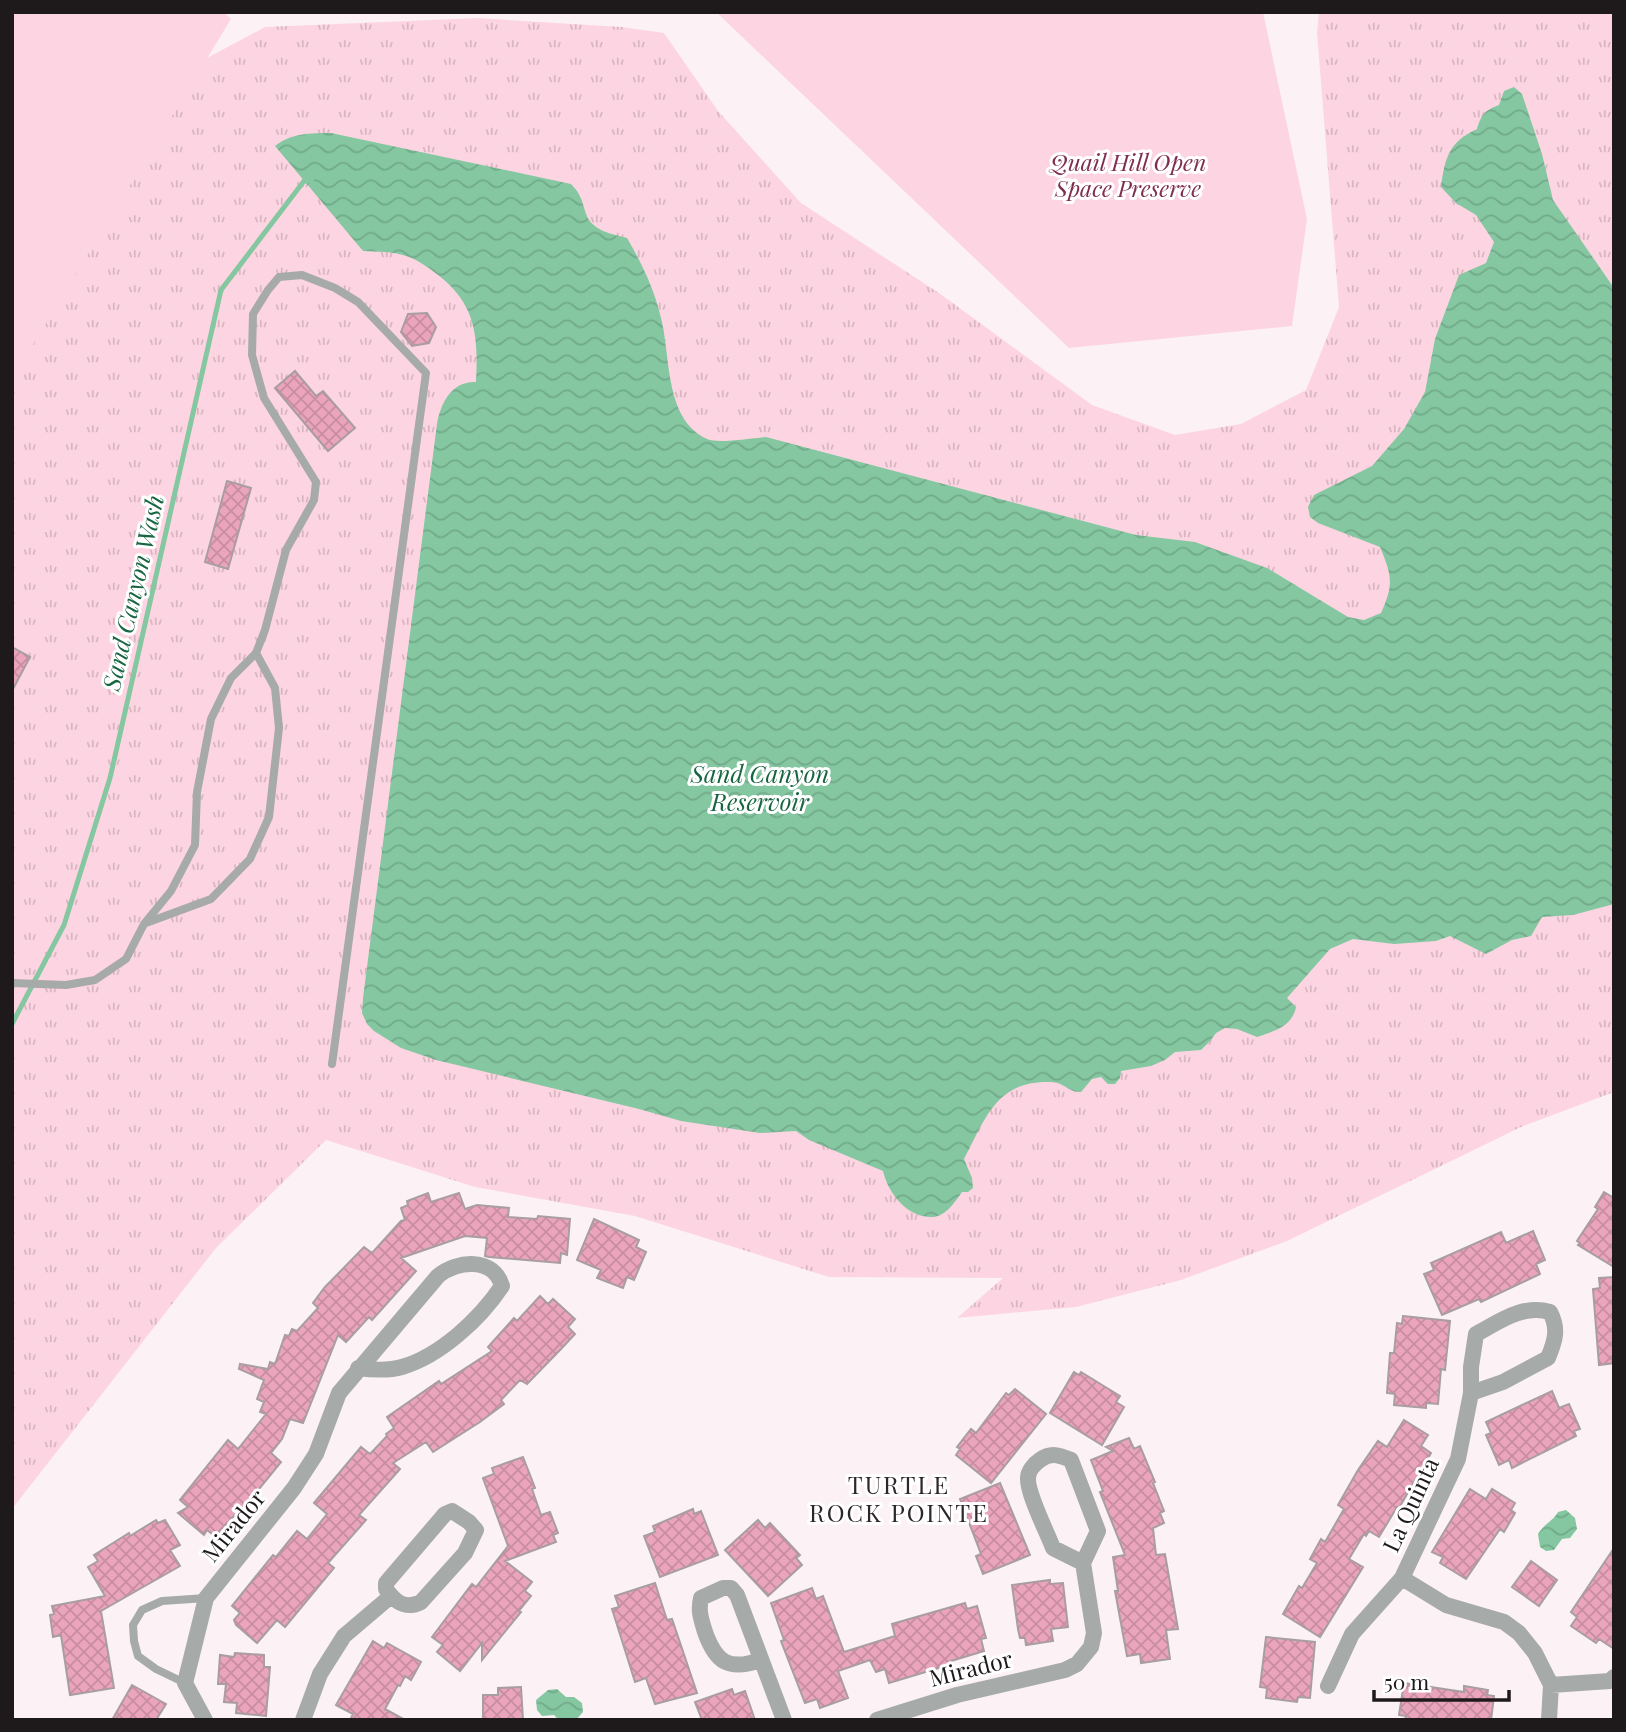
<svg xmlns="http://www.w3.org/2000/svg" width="1626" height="1732" viewBox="0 0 1626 1732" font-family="'Playfair Display',serif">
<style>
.grass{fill:url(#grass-tufts)}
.park{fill:#fdd5e2}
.water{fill:url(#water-waves)}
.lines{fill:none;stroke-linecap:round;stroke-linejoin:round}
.stream{stroke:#84c7a1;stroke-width:5}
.building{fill:url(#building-cross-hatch);stroke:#a89ea1;stroke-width:2}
.service{stroke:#a6aaa8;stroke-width:8}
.minor{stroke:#a6aaa8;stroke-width:16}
.labels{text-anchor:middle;stroke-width:6;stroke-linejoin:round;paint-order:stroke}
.park-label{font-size:23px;font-style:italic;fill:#7f2e50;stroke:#fff}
.street-label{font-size:23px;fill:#1e1a1b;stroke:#fff}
.water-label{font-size:24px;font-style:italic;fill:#176541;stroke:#fff}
.neighbourhood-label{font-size:24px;letter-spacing:2px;fill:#2e2729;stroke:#fff}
</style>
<defs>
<pattern id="grass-tufts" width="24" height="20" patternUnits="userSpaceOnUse" patternTransform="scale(1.75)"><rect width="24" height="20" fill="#fdd5e2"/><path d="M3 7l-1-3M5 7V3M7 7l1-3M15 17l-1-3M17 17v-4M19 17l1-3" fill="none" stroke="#d8b6c1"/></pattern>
<pattern id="water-waves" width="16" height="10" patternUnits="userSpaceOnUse" patternTransform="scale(1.75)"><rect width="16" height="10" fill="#84c7a1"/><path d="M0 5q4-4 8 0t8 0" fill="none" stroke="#72aa8a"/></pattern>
<pattern id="building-cross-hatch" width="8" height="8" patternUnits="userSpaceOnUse" patternTransform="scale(1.75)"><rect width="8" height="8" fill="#eaa4bc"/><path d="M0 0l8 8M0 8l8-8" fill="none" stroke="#c88da1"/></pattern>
</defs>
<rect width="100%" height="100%" fill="#fcf2f5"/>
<path class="grass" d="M1319,12H1614V1092L1521,1127L1287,1241L1181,1280L1076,1307L957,1318L1003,1278L829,1277L635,1216L475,1187L326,1140L216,1248L12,1509V342L194,65L265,27L478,18L622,27L664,33L718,111L801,203L939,293L1092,405L1175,435L1241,424L1306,390L1339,307L1317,33Z"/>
<path class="park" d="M12,12H224L231,19L12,379Z
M716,12H1263L1307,219L1292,326L1069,348Z"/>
<path class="water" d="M1514,87L1522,94L1542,154L1553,200L1614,288V904L1573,915L1542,917L1531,936L1512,940L1486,954L1450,936L1436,941L1394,944L1353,939L1330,949L1287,998L1296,1007C1292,1027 1274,1031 1257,1037L1237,1029L1225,1028L1216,1033L1211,1040L1201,1050L1175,1052L1165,1060L1151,1066L1121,1071L1120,1078L1115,1084H1108L1101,1077L1092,1079L1081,1092C1069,1093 1064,1082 1051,1082C997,1080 986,1117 964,1159L972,1178L973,1188L968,1192H962C955,1202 946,1216 933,1217C907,1218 888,1193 883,1171L809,1140L796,1131L760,1133L681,1121L639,1109L436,1060L401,1048L374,1031L367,1024L362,1013L363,998L437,424C441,402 452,381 476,382C478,340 477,308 443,279C432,270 419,260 406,256C393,251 376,252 363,251L275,146C291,133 311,133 331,133L571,184C581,194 582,201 586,214C592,231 612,234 627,238C642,264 654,288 661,318C671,356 664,419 707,439C718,444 752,438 766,437L1136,535L1195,542L1267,568L1348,617L1364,620L1381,613C1394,584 1392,576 1380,547L1318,523L1310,517L1308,507L1314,495L1372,466L1404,429L1425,392L1435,339L1459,275L1486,263L1494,242L1476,215L1456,203L1441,187C1445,157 1449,142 1477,129C1481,115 1485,110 1499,105L1504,91Z
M1566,1510L1575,1518L1577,1529L1570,1538L1562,1539L1554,1550L1546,1551L1540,1547L1538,1534C1544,1524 1553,1521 1558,1512Z
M557,1689L566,1697H574L582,1703L583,1712L576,1720H559L554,1715L542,1716L537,1710L536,1700L548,1690Z"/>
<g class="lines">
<path class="stream" d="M12,1024L64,925L110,778L221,290L304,181H312"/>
</g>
<path class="building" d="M427,313L436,327L429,343L412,346L401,332L408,314Z
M295,371L316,396L323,391L355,428L328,451L275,388Z
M227,481L251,488L228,569L205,562Z
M12,647L30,657L12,691Z
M1604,1192L1614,1198V1267L1578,1245L1580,1243L1577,1241L1598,1209L1595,1207Z
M428,1193L431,1202L459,1193L465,1209L477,1205L509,1208L508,1217L537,1219L538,1216L570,1219L567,1255L561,1253L560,1263L489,1257L485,1256L487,1238L465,1236L401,1258L416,1271L372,1320L369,1317L346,1342L338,1335L303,1423L290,1419L282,1439L271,1453L281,1462L241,1511L239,1510L216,1537L207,1530L204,1535L178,1513L188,1507L180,1500L228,1440L238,1449L266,1414L260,1412L264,1402L257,1399L264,1380L239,1369L240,1364L268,1369L270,1362L275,1364L285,1335L289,1336L292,1329L297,1331L318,1308L313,1303L325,1287L364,1247L372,1253L401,1221L405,1220L401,1208L408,1205L407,1201Z
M594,1219L639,1240L636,1247L646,1252L634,1280L627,1277L623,1288L597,1278L601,1270L577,1260Z
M1533,1231L1545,1260L1536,1264L1540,1274L1481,1302L1479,1299L1442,1315L1424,1274L1434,1270L1431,1263L1501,1232L1506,1243Z
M1614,1277V1363L1599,1365L1593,1289L1600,1288L1599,1278Z
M540,1296L548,1304L553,1299L575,1319L568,1327L575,1334L561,1349L527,1384L520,1380L501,1400L504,1404L480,1422L433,1452L426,1442L393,1463L400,1469L359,1515L366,1520L328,1563L334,1568L285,1627L277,1620L257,1643L236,1625L234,1620L240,1613L232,1606L273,1555L276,1557L297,1531L307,1539L327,1514L314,1503L361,1447L370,1454L387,1436L386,1434L394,1428L387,1417L439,1381L441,1384L492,1351L488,1347L514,1318L517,1321Z
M1403,1316L1450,1321L1445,1370L1441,1369L1438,1404L1426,1403V1408L1394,1405L1395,1394L1387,1393L1390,1353H1394L1397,1323L1402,1324Z
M1074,1372L1079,1375L1081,1372L1120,1396L1116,1402L1124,1407L1102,1445L1050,1413Z
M1015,1389L1046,1414L991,1483L956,1455L960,1449L957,1447L971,1429L976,1433L1006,1393L1009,1395Z
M1552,1391L1559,1408L1569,1404L1580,1429L1574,1431L1576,1436L1512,1468L1509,1460L1499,1465L1486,1435L1491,1433L1486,1422Z
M1404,1420L1428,1435L1421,1446L1431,1453L1399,1508L1397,1507L1379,1537L1369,1531L1366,1536L1364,1534L1349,1559L1363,1567L1320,1637L1283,1614L1299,1586L1302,1588L1317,1563L1310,1559L1321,1539L1325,1542L1344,1509L1338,1505L1358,1470L1378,1441L1387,1447Z
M1129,1438L1134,1449L1140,1446L1155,1482L1153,1483L1164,1511L1160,1513L1164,1523L1153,1528L1156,1555L1165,1554L1178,1629L1166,1630L1170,1659L1141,1663L1140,1654L1127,1656L1115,1591H1118L1113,1557L1125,1555L1100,1492L1103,1491L1091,1460L1113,1451L1106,1447Z
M523,1457L535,1488L532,1489L541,1515L550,1512L558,1533L553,1535L556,1542L505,1561L532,1582L525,1591L531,1596L519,1611L521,1612L482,1660V1643L460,1671L437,1652L443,1645L432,1637L472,1584L476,1587L508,1546L483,1478L494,1474L492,1468Z
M1000,1483L1030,1555L983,1574L976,1556L981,1554L960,1499Z
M1470,1489L1486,1499L1492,1489L1515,1503L1511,1510L1515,1513L1504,1532L1500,1529L1466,1579L1440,1563L1443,1557L1432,1552Z
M693,1509L694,1514L701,1511L718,1555L660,1577L644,1536L655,1532L653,1526Z
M156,1520L158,1523L165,1520L180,1545L170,1550L180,1566L101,1611L114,1688L70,1695L61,1635L53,1637L50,1615L54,1614L52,1606L105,1596L88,1567L98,1561L94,1555L129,1533L130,1536Z
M758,1520L765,1528L770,1523L800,1555L796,1558L802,1565L768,1596L725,1550Z
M1614,1548V1649L1599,1639L1596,1643L1571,1626L1577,1617L1571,1612Z
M1531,1561L1557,1580L1539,1606L1512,1587Z
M1050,1580V1584L1063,1583L1068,1627L1051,1629L1053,1641L1026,1645L1025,1638H1020L1018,1629L1012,1585Z
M655,1583L667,1620L672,1619L697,1693L655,1704L646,1678L635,1682L612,1609L619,1607L615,1596Z
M812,1588L816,1599L823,1596L844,1652L895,1636L892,1624L965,1603L967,1609L977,1606L986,1638L981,1639L984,1651L951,1661L952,1664L889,1683L885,1669L876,1672L870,1660L838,1671L848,1698L820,1708L817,1699L805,1703L781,1641L784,1640L771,1603Z
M1266,1637L1315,1642L1310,1698L1298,1697L1297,1702L1266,1698L1267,1688L1260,1687Z
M373,1641L384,1648L387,1643L421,1662L411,1680L405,1676L400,1686L398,1685L385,1709L405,1720H350L353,1714L336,1705Z
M235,1653L264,1655V1667H270L266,1716L236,1713L237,1703L224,1702L226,1684H218L220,1655L234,1657Z
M1404,1683L1464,1692V1686L1488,1690L1487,1695L1494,1696L1491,1720H1405L1406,1716L1399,1715Z
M132,1685L166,1704L156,1720H112Z
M521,1687L523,1720L483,1719V1695H498V1688Z
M732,1689L734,1695L745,1691L755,1720H702L695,1702Z"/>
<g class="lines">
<path class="service" d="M146,923L211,899L250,859L269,817L279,728L275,688L256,653
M12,983L66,985L95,980L126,959L144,924L171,891L195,845L197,792L211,719L231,678L256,653L265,630L286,550L314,500L316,482L264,398L252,355L253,314L268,290L279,277L302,275L335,288L358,302L426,373L332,1064
M185,1683L156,1669L138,1656L134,1641L133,1625L142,1610L162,1601L206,1598"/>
<path class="minor" d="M452,1511L469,1522L476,1530L465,1553L421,1602C405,1610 395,1602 386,1589V1583L445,1514Z
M1402,1578L1446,1605L1504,1622L1519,1633L1535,1653L1551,1685L1549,1720
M761,1660C729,1671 716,1663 705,1632C701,1619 698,1611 701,1598L723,1588H731L737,1595L784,1720
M1551,1685L1610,1681L1614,1677
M1328,1686L1352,1634L1402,1578L1458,1459L1471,1393V1367L1476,1334C1499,1322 1522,1304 1550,1312C1559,1329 1555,1341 1548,1358L1503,1382L1471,1393
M205,1720L185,1683L206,1598L294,1488L316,1454L339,1393L438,1276C457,1260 494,1257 502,1286C480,1319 440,1356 402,1367C388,1371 373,1370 358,1368
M303,1720L320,1674L344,1636L391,1596
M877,1720L957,1695L1065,1670L1077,1664L1091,1647L1094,1633L1083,1563L1098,1531L1071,1460C1059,1455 1051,1452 1040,1460C1034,1464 1028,1471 1028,1478C1027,1493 1047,1532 1053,1548L1083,1563"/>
</g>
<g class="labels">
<g class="park-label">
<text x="1128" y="171">Quail Hill Open<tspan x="1128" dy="26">Space Preserve</tspan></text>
</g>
<g class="street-label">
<text transform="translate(1411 1505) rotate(-65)" y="8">La Quinta</text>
<text transform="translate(234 1526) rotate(-51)" y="8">Mirador</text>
<text transform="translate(971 1669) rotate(-14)" y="8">Mirador</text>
</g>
<g class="water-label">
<text transform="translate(134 593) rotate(-77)" y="8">Sand Canyon Wash</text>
<text x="760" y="783">Sand Canyon<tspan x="760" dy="28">Reservoir</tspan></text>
</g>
<g class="neighbourhood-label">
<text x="899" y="1494">TURTLE<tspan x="899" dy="28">ROCK POINTE</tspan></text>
</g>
</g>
<rect width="1626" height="1732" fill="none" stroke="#1e1a1b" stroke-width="28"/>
<path d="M1374 1690v10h135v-10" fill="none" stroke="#1e1a1b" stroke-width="3.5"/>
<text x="1384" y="1690" font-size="21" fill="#1e1a1b" stroke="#ffffff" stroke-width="5" paint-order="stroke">50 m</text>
</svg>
